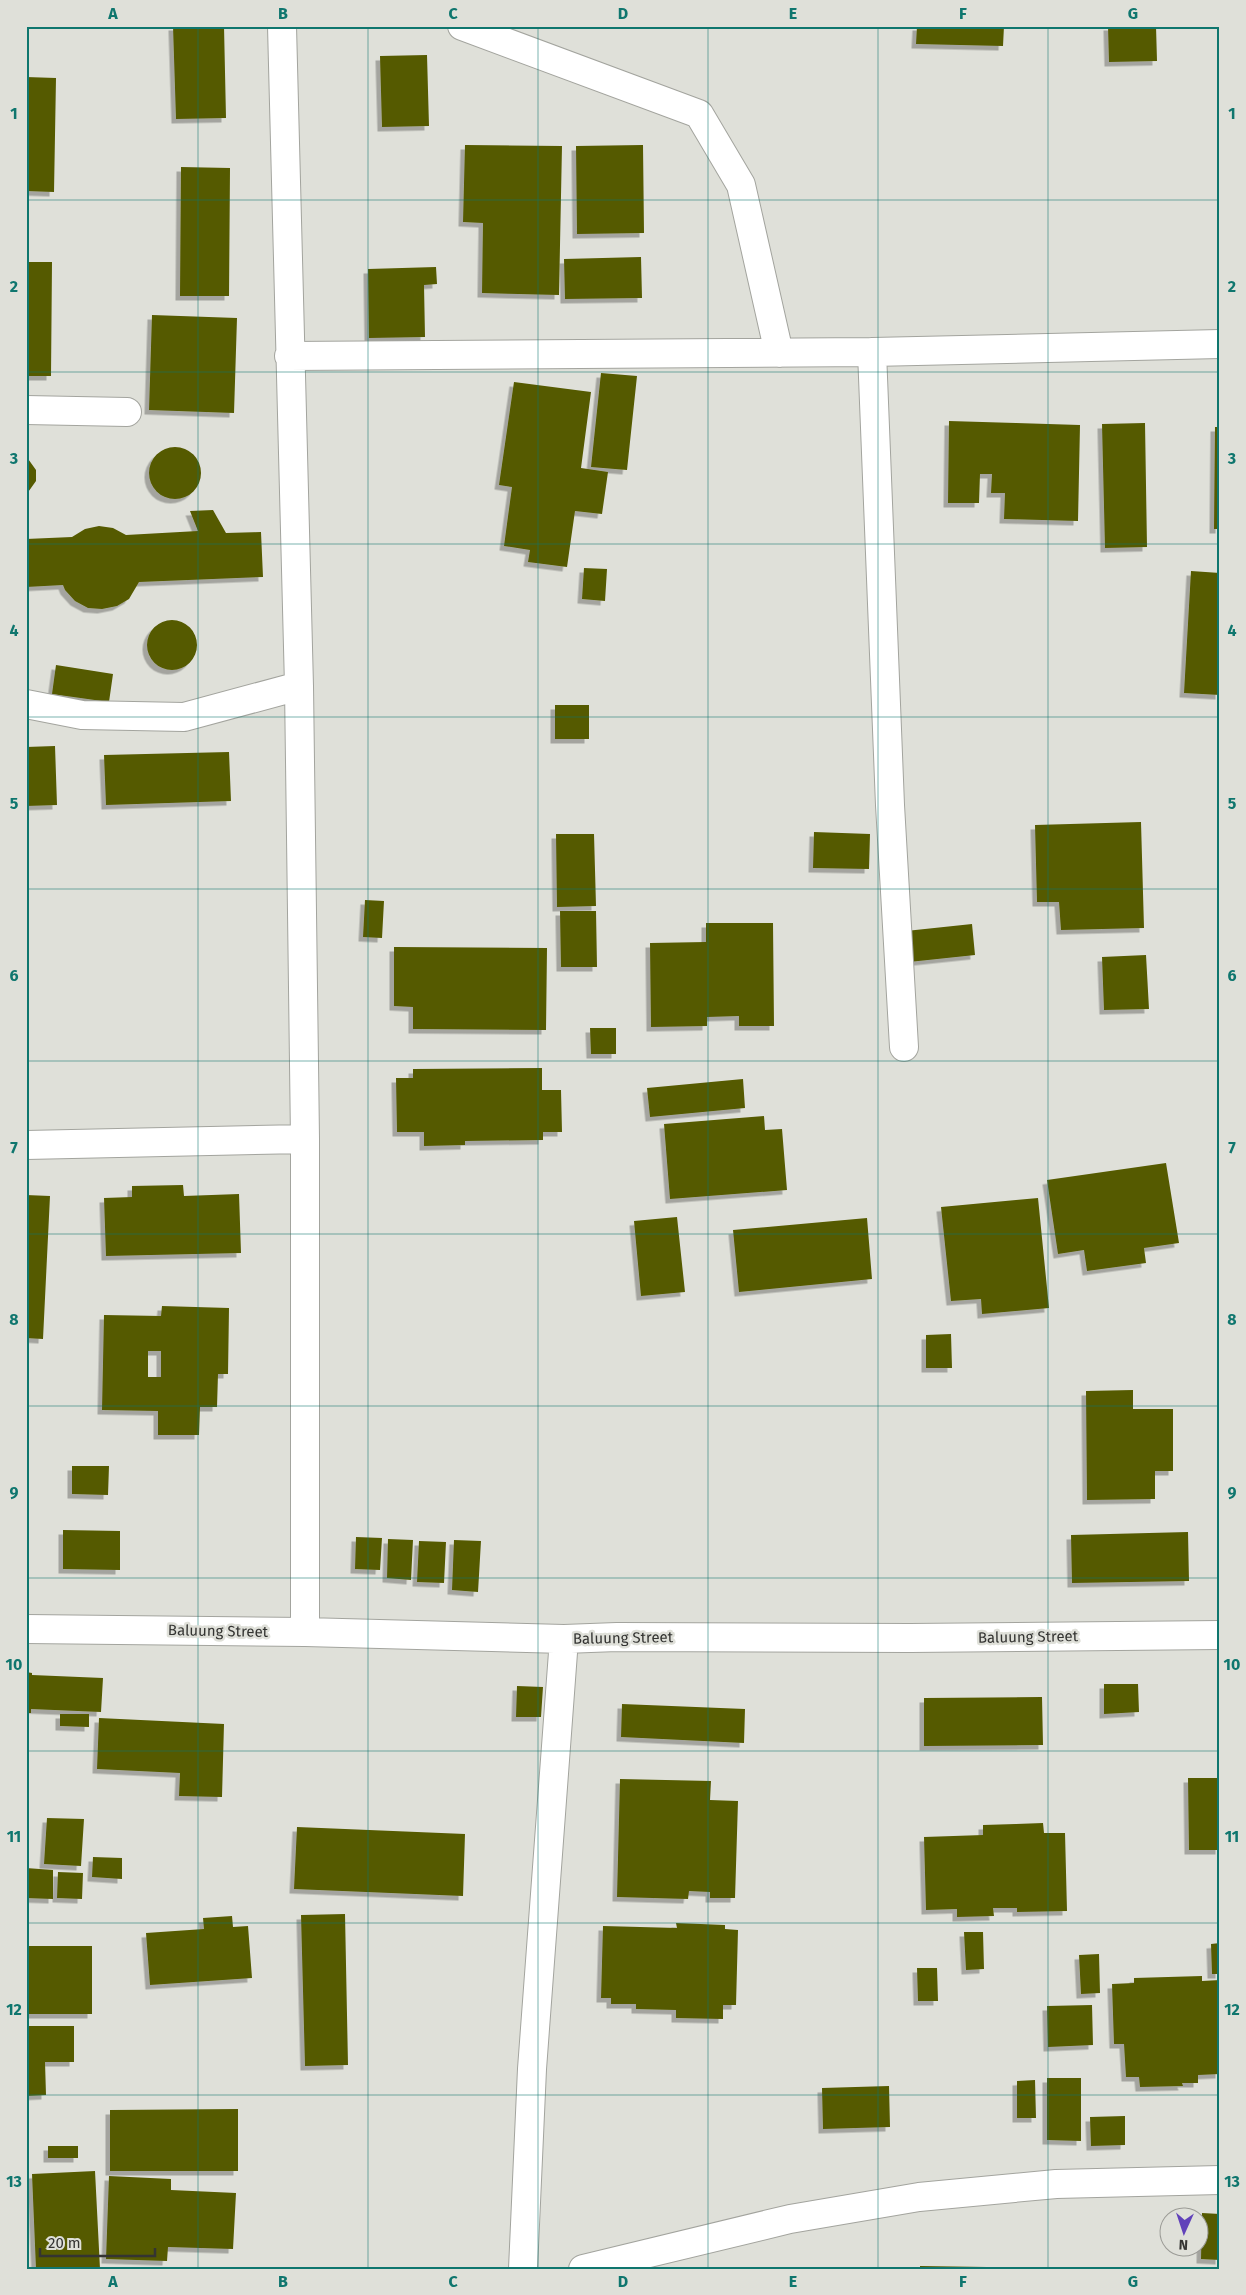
<svg xmlns="http://www.w3.org/2000/svg" width="1246" height="2295" viewBox="0 0 1246 2295" font-family="'Fira Sans',sans-serif">
<style>
.building{fill:#555a05;fill-rule:evenodd;filter:url(#shadow)}
.lines{fill:none;stroke-linecap:round;stroke-linejoin:round}
.minor-casing{stroke:#a3a49e;stroke-width:30}
.minor{stroke:#fff;stroke-width:28}
.grid{fill:none;stroke:#0f766e;stroke-width:1;stroke-opacity:0.55}
.labels{text-anchor:middle;stroke-width:5;stroke-linejoin:round;paint-order:stroke}
.street-label{font-size:15px;fill:#343432;stroke:#dfe0d9}
.neatline{fill:none;stroke:#0f766e;stroke-width:2}
.grid-label{font-size:16px;text-anchor:middle;font-weight:bold;fill:#0f766e}
</style>
<defs>
<filter id="shadow"><feDropShadow dx="-4.5" dy="4.5" stdDeviation="0" flood-color="#0004"/></filter>
</defs>
<rect width="100%" height="100%" fill="#dfe0d9"/>
<path class="building" d="M173,26H224L226,118L176,119Z
M917,26H1004L1003,46L916,44Z
M1108,26H1156L1157,61L1109,62Z
M427,55L429,126L382,127L380,56Z
M26,77L56,78L54,192L26,191Z
M465,145L562,146L559,295L482,293L483,223L463,222Z
M643,145L644,233L577,234L576,146Z
M181,167L230,168L229,296H180Z
M641,257L642,298L565,299L564,259Z
M26,262H52L51,376H26Z
M436,267L437,284L424,285L425,337L369,338L368,269Z
M152,315L237,318L234,413L149,410Z
M601,373L637,376L627,470L591,467Z
M514,382L591,392L581,468L608,472L602,514L575,511L567,567L528,562L530,550L504,546L512,487L499,485Z
M949,421L1080,425L1078,521L1004,519L1005,493H991L992,474H980L979,503H948Z
M1145,423L1147,547L1105,548L1102,424Z
M1215,427H1220V529H1214Z
M149 473a26 26 0 1 1 52 0a26 26 0 1 1-52 0Z
M26,456L36,470V481L26,495Z
M213,510L226,533L261,532L263,577L139,582L129,599L117,606L102,609L88,608L75,601L65,590L63,585L26,587V539L72,537L85,529L99,526L113,528L126,535L198,531L190,511Z
M584,568L607,569L605,601L582,599Z
M1191,571L1220,573V695L1184,693Z
M147 645a25 25 0 1 1 50 0a25 25 0 1 1-50 0Z
M56,665L113,674L109,702L52,694Z
M555,705H589V739H555Z
M55,746L57,805L26,806V747Z
M229,752L231,801L106,805L104,755Z
M1141,822L1144,928L1061,930L1059,902H1037L1035,825Z
M814,832L870,834L869,869L813,868Z
M556,834H594L596,906L557,907Z
M365,900L384,901L382,938L363,937Z
M560,911H596L597,967H561Z
M706,923H773L774,1026H739V1016L707,1017V1026L651,1027L650,943L706,942Z
M972,924L975,955L909,962L906,931Z
M394,947L547,948L546,1030L413,1029V1007L394,1006Z
M1146,955L1149,1009L1104,1010L1102,957Z
M590,1028H616V1054H591Z
M542,1068V1090H561L562,1132H543V1140L465,1141V1145L424,1146V1132H397L396,1078H413V1069Z
M743,1079L745,1108L650,1117L647,1088Z
M764,1116L765,1130L782,1129L787,1190L670,1199L664,1124Z
M1166,1163L1179,1243L1144,1248L1146,1263L1087,1271L1084,1250L1058,1254L1047,1180Z
M183,1185L184,1196L239,1194L241,1253L106,1256L104,1198L132,1197V1186Z
M26,1195L50,1196L43,1339L26,1338Z
M1038,1198L1049,1308L982,1314L981,1299L951,1301L941,1207Z
M677,1217L685,1292L641,1296L634,1221Z
M867,1218L872,1279L739,1292L733,1230Z
M162,1306L229,1308L228,1374H218L217,1407H200L199,1435H158V1411L102,1410L104,1315L161,1316ZM148,1351H161V1377H148Z
M951,1334L952,1368H926V1335Z
M1133,1390V1409H1173V1471H1155V1499L1087,1500L1086,1391Z
M72,1466H109L108,1495L72,1494Z
M63,1530L120,1531V1570L63,1569Z
M1188,1532L1189,1581L1072,1583L1071,1535Z
M356,1537L382,1538L380,1570L355,1569Z
M388,1539L413,1540L411,1580L387,1578Z
M454,1540L481,1541L478,1592L452,1590Z
M419,1541L446,1542L444,1583L417,1582Z
M26,1672L32,1673V1675L103,1678L101,1712L31,1709V1713H26Z
M1104,1684H1138L1139,1712L1104,1714Z
M517,1686L543,1687L541,1717H516Z
M1042,1697L1043,1745L924,1746V1698Z
M622,1704L745,1709L744,1743L621,1737Z
M60,1714H89V1727L60,1726Z
M99,1718L224,1724L222,1797L179,1796L180,1773L97,1769Z
M1188,1778H1220V1850H1189Z
M620,1779L711,1781L710,1800L738,1801L735,1898H710V1892L689,1891L688,1899L617,1897Z
M47,1818L84,1819L81,1866L44,1864Z
M1043,1823L1044,1833H1065L1067,1911L1017,1912V1908H993L994,1916L957,1917V1909L926,1910L924,1837L983,1835V1825Z
M297,1827L465,1834L463,1896L294,1889Z
M93,1857L122,1858V1879L92,1877Z
M26,1868L53,1870V1899L26,1898Z
M58,1872L83,1873L82,1899L57,1898Z
M345,1914L348,2065L305,2066L301,1915Z
M232,1916L233,1927L248,1926L252,1978L150,1985L146,1933L204,1929L203,1918Z
M676,1923L725,1925V1929L738,1930L736,2005H723V2019L676,2018V2010L636,2009V2004H611V1998H601L603,1926L677,1928Z
M964,1932H983L984,1969L966,1970Z
M1220,1943V1974H1212L1211,1944Z
M26,1946H92V2014H26Z
M1099,1954L1100,1993L1081,1994L1079,1955Z
M917,1968H937L938,2001H918Z
M1202,1976V1981L1220,1980V2074L1198,2075V2083H1182L1183,2086L1140,2087L1139,2077H1126L1124,2044H1114L1112,1984L1134,1983V1978Z
M1092,2005L1093,2045L1048,2047L1047,2006Z
M26,2026H74V2062H45L46,2095L26,2096Z
M1047,2078H1081V2141L1047,2140Z
M1035,2080L1036,2118H1017V2081Z
M889,2086L890,2127L823,2129L822,2088Z
M238,2109V2171H110V2110Z
M1125,2116V2145L1091,2146L1090,2117Z
M48,2146H78V2158H48Z
M95,2171L100,2269H36L32,2174Z
M109,2176L171,2179V2190L236,2193L233,2249L168,2247L167,2261L106,2259Z
M1202,2213L1220,2214V2260L1201,2259Z
M920,2266L987,2267V2269H920Z"/>
<g class="lines">
<defs>
<path id="minor" d="M282,26L299,686L305,1139V1632
M462,26L699,114L741,185L779,353
M872,352L890,805L904,1047
M289,356L872,352L1220,344
M26,410L127,412
M26,704L82,715L184,717L299,686
M26,1145L305,1139
M26,1629L305,1632L564,1639L617,1637L910,1638L1220,1635
M523,2269L532,2069L564,1639
M583,2269L790,2219L919,2197L1056,2184L1220,2180"/>
</defs>
<use href="#minor" class="minor-casing"/>
<use href="#minor" class="minor"/>
</g>
<path class="grid" d="M198,26V2269M368,26V2269M538,26V2269M708,26V2269M878,26V2269M1048,26V2269M26,200H1220M26,372H1220M26,544H1220M26,717H1220M26,889H1220M26,1061H1220M26,1234H1220M26,1406H1220M26,1578H1220M26,1751H1220M26,1923H1220M26,2095H1220"/>
<g class="labels">
<g class="street-label">
<text transform="translate(218 1631) rotate(1)" y="5">Baluung Street</text>
<text transform="translate(1028 1637) rotate(-1)" y="5">Baluung Street</text>
<text transform="translate(623 1638) rotate(-1)" y="5">Baluung Street</text>
</g>
</g>
<rect width="1246" height="2295" fill="none" stroke="#dfe0d9" stroke-width="55"/>
<g transform="translate(1184 2232) rotate(183)"><circle r="24" fill="#dfe0d9" stroke="#9b9b96"/>
<path d="M0-4L9 19L0 12L-9 19Z" fill="#6142ba"/>
<text y="-8" font-size="14" font-weight="bold" text-anchor="middle" fill="#343432">N</text>
</g>
<path d="M40 2248v8h115v-8" fill="none" stroke="#343432" stroke-width="2.5"/>
<text x="48" y="2248" font-size="15" fill="#343432" stroke="#dfe0d9" stroke-width="4" paint-order="stroke">20 m</text>
<rect x="28" y="28" width="1190" height="2240" class="neatline"/>
<g class="grid-label">
<text x="113" y="19">A</text>
<text x="283" y="19">B</text>
<text x="453" y="19">C</text>
<text x="623" y="19">D</text>
<text x="793" y="19">E</text>
<text x="963" y="19">F</text>
<text x="1133" y="19">G</text>
<text x="14" y="119">1</text>
<text x="1232" y="119">1</text>
<text x="14" y="292">2</text>
<text x="1232" y="292">2</text>
<text x="14" y="464">3</text>
<text x="1232" y="464">3</text>
<text x="14" y="636">4</text>
<text x="1232" y="636">4</text>
<text x="14" y="809">5</text>
<text x="1232" y="809">5</text>
<text x="14" y="981">6</text>
<text x="1232" y="981">6</text>
<text x="14" y="1153">7</text>
<text x="1232" y="1153">7</text>
<text x="14" y="1325">8</text>
<text x="1232" y="1325">8</text>
<text x="14" y="1498">9</text>
<text x="1232" y="1498">9</text>
<text x="14" y="1670">10</text>
<text x="1232" y="1670">10</text>
<text x="14" y="1842">11</text>
<text x="1232" y="1842">11</text>
<text x="14" y="2015">12</text>
<text x="1232" y="2015">12</text>
<text x="14" y="2187">13</text>
<text x="1232" y="2187">13</text>
<text x="113" y="2287">A</text>
<text x="283" y="2287">B</text>
<text x="453" y="2287">C</text>
<text x="623" y="2287">D</text>
<text x="793" y="2287">E</text>
<text x="963" y="2287">F</text>
<text x="1133" y="2287">G</text>
</g>
</svg>
